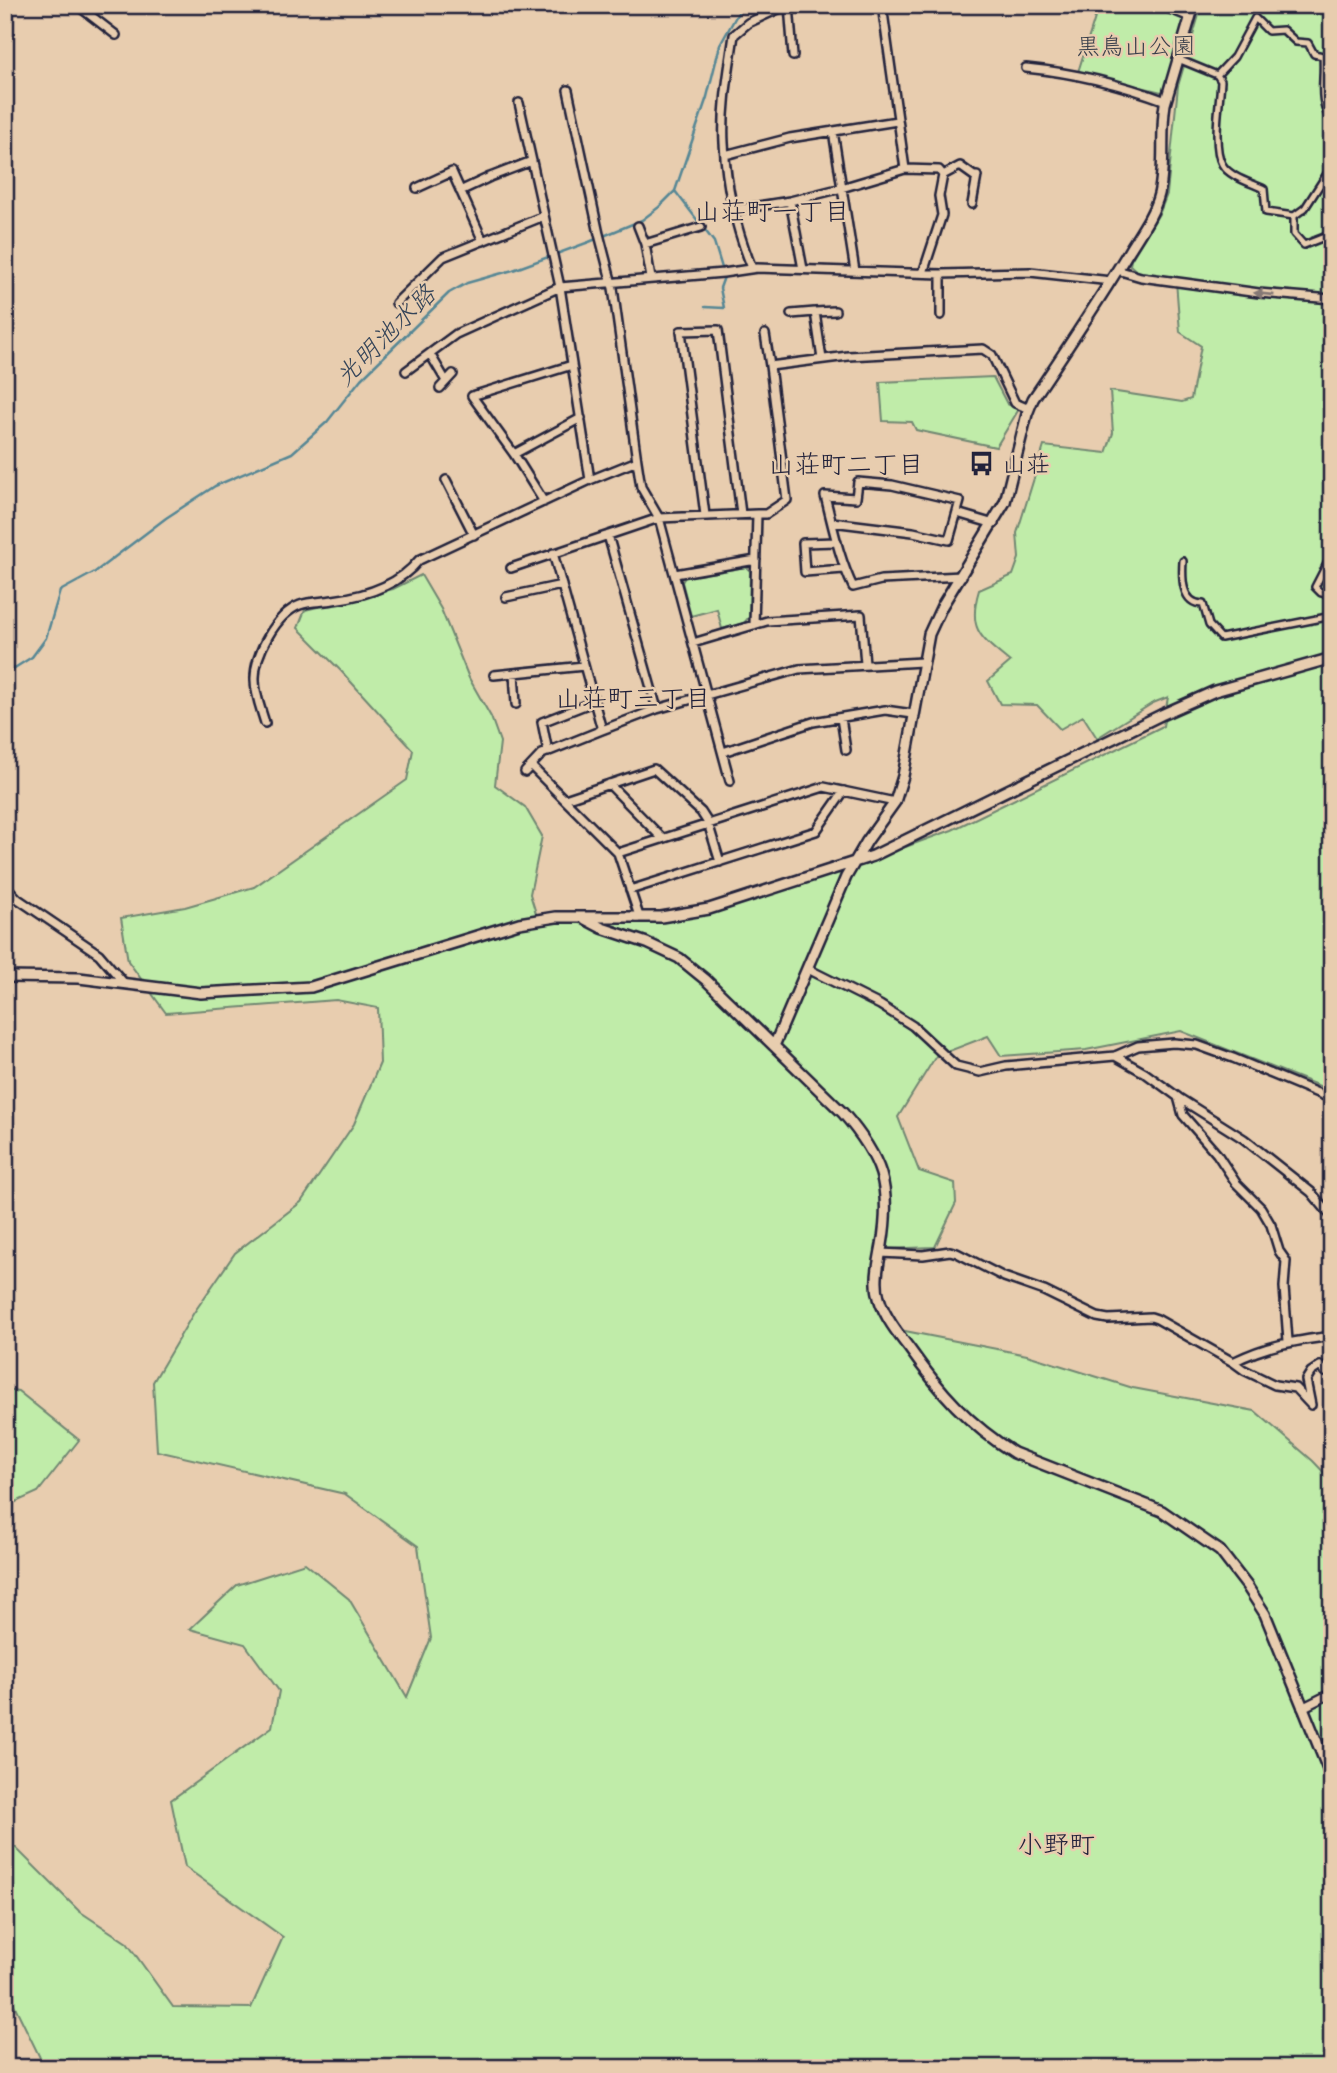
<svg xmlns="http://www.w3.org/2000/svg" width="1337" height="2073" viewBox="0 0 1337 2073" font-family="'Comic Neue','Klee One',sans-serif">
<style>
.green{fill:#c0eca9;stroke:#718772;stroke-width:2}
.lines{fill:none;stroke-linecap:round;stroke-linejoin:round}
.stream{stroke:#578795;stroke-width:2.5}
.pedestrian-casing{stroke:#22223b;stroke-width:10}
.minor-casing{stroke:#22223b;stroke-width:12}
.tertiary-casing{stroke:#22223b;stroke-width:14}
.pedestrian{stroke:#e8cdaf;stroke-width:5}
.minor{stroke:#e8cdaf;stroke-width:7}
.tertiary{stroke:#e8cdaf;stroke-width:9}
.oneway{fill:#857875}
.labels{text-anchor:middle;stroke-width:5;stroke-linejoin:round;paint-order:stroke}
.park-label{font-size:24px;fill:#3a404c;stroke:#e8cdaf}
.poi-label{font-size:24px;fill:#22223b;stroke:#e8cdaf;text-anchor:start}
.neighbourhood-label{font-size:26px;fill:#22223b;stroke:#e8cdaf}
.water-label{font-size:26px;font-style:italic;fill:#344459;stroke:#e8cdaf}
</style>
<rect width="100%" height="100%" fill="#e8cdaf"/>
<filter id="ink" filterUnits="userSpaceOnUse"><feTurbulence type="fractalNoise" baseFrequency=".0143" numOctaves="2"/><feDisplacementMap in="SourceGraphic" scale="14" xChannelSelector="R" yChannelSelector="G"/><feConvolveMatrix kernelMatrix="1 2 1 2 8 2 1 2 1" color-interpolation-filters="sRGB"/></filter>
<g filter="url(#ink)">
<path class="green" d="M1099,5H1188L1163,98L1162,92L1078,72Z
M1202,5H1332V1091L1181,1031L1086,1050L1001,1056L988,1036L936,1056L898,1117L919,1171L955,1183L956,1203L935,1247L881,1249L879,1298L895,1329L1027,1355L1133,1388L1255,1411L1313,1461L1332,1481V1733L1326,1745L1332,1750V2068H45L5,1986V1841L7,1844L15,1847L79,1911L127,1943L173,2007L251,2008L283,1937L185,1867L171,1800L272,1727L279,1691L245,1644L190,1629L237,1585L305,1563L349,1599L407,1697L431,1638L418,1546L345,1494L157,1451L153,1382L193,1314L235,1253L301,1202L354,1124L380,1063L378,1008L336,1000L166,1013L128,961L121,918L185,907L254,887L407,780L413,750L341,671L298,628L305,610L393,589L421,575L441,609L469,678L491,717L500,742L495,785L525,807L542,836L530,894L539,923L623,922L704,913L820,878L952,830L1163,726L1168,697L1153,703L1097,738L1083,716L1060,729L1037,705L1000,704L988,681L1010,662C981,638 967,630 979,590L1013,575L1019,558L1017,533L1044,446L1106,453L1113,433L1110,391L1182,402L1191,399L1201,346L1180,332L1176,281L1142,276L1130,265L1131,260L1160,212L1167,194L1178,86Z
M993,377L1007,404L1019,409L996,447L916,430L912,422L883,421L880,382Z
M746,567L750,571L749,617L744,623L722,629L717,609L691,616L682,582L685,577Z
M5,1389L18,1391L79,1440L38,1492L5,1507Z"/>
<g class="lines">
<path class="stream" d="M675,191L714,242L722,268
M705,307L724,308L720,288L724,277
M5,674L32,657L46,638L60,591L95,572L166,518L215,486L292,453L327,422L361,379L449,293L467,283L513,270L589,242L642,220L659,207L675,191L707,97L720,45L739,11L745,5"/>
<defs>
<path id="pedestrian" d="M1178,59L1217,75L1221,81C1220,101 1212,146 1222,164C1229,177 1252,183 1264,189L1266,212L1294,216L1305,208L1332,166
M1217,75L1234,57L1255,18L1268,31L1283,30L1296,42L1308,43L1314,54L1323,56C1325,86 1317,95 1332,125
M1294,216V234L1304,245L1332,234
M1332,554L1315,587L1321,593L1332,592
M1183,561C1182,577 1181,604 1203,604L1209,625L1221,638L1332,616"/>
<path id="minor" d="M77,5L116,35
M789,5L793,56
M882,5L905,169
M1160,5L1190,17
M1026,68C1076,73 1118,83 1166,101
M568,90L599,234L613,288L637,461L590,480
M833,131L855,271
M725,155L790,138L897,121
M5,156H6
M943,175L960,166L974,176H977L972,204
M417,188L452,172L483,241
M460,191L490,177L532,161
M790,201L803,269
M733,210L790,201L838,189L905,169L939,170L943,175L939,196L942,215L923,273
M638,226L645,244L651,278
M645,244L701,227
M752,268C736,229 726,185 724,143C722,107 729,70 734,35L748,23L787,5
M1117,270L1141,277L1259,293L1332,299
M941,274V315
M396,303L443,257L544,216
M815,312L835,311
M791,314L815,312L822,359
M765,334L770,366
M430,354L446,381
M406,371L456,334L560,287L519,103
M440,388L453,374
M514,454L581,418
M637,461L641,487L659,518L730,781
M446,480L474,535
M544,502L514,454L472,396L572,365
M957,513L994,524
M757,514H766L787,500L770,366L848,356L983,349L992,355L1015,403L1029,409
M705,515L681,331L718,330L741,514
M832,522L913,532L949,540L960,501L892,485L858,482L856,498L825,496C833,527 839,558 853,587L881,580L962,576
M608,535L657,709
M837,542L803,543L805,572L844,569
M553,553L602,730
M511,568L659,518L757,514L754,625
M675,574L756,560
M506,597L562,585
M693,643L767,621L861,615L865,664
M514,673L516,704
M494,675L584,666
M841,718L846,750
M265,723C261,709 255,695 255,680C254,655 276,614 300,605C310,601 322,602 333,600C365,596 398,586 419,560L590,480L560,287L723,273L757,268L941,274L1030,272L1111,281
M548,752L542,722L593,702
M723,752L813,722L885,710L913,714
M531,766L618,853
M525,772L542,754L602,730L657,709L799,669L922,662
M609,784L662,838
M565,799L654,769L701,812L708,823L720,862
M5,885L18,899L99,954L124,983
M630,890L816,831L844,791
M637,918L638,913L618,853L824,787L895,802
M808,969L880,1005L913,1026L956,1066L980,1072L1006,1066L1115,1056L1138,1046L1174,1043L1197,1045L1233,1058L1332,1099
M1115,1056L1145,1073L1178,1097L1183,1115L1217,1154L1236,1183L1261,1208L1271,1225L1279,1251L1286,1261L1284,1287L1288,1341
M1179,1098L1244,1139L1311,1192L1332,1217
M880,1253L923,1255L950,1251L957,1253L1004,1277L1044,1291L1097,1317L1108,1319L1151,1317L1157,1319L1233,1362C1267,1345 1294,1341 1332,1336
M1233,1362L1244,1370L1275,1385L1295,1388L1311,1405L1306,1380L1311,1372L1320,1366L1325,1372L1332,1365
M1302,1708L1332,1693"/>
<path id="tertiary" d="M585,919L602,928L647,943L679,958L706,980L843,1113C882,1158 892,1186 882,1245C879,1262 874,1281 879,1298C884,1316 898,1334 909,1348C940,1392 968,1424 1014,1453L1162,1511L1220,1551L1247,1586L1265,1614L1332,1779
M5,977L79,978L201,993L311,987L519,923L556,917H661L709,909L873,856L1161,715L1215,691L1332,658
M774,1046L846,877L867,841L895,802L903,776L929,634L942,606L1005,502L1027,414L1033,399C1066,350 1099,301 1129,251C1140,233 1154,214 1159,194C1166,164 1160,134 1165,104L1194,5"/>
</defs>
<use href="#pedestrian" class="pedestrian-casing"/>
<use href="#minor" class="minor-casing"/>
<use href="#tertiary" class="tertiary-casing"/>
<use href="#pedestrian" class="pedestrian"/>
<use href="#minor" class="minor"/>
<use href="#tertiary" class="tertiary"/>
</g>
<defs><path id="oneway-solid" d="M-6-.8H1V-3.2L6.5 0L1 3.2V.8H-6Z" transform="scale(1.75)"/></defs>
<use class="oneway" href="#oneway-solid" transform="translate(1264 294) rotate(-174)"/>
</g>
<defs>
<symbol id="bus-bare" viewBox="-9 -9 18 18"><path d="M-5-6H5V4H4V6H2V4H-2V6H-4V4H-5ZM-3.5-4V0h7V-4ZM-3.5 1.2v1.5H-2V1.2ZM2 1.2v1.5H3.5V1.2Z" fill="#22223b" stroke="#e8cdaf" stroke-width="2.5" paint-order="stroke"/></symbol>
</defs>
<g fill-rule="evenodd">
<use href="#bus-bare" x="964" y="446" width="35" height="35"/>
</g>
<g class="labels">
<g class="park-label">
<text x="1136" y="54">黒鳥山公園</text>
</g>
<g class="poi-label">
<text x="1002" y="472">山荘</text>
</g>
<g class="neighbourhood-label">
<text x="772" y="220">山荘町一丁目</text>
<text x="846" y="473">山荘町二丁目</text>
<text x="633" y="707">山荘町三丁目</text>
<text x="1056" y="1853">小野町</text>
</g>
<g class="water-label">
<text transform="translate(385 335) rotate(-45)" y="9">光明池水路</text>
</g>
</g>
<rect width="1337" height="2073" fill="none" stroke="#e8cdaf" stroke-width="28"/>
<rect x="14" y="14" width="1309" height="2045" fill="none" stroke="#22223b" stroke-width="2.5" filter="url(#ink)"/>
</svg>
